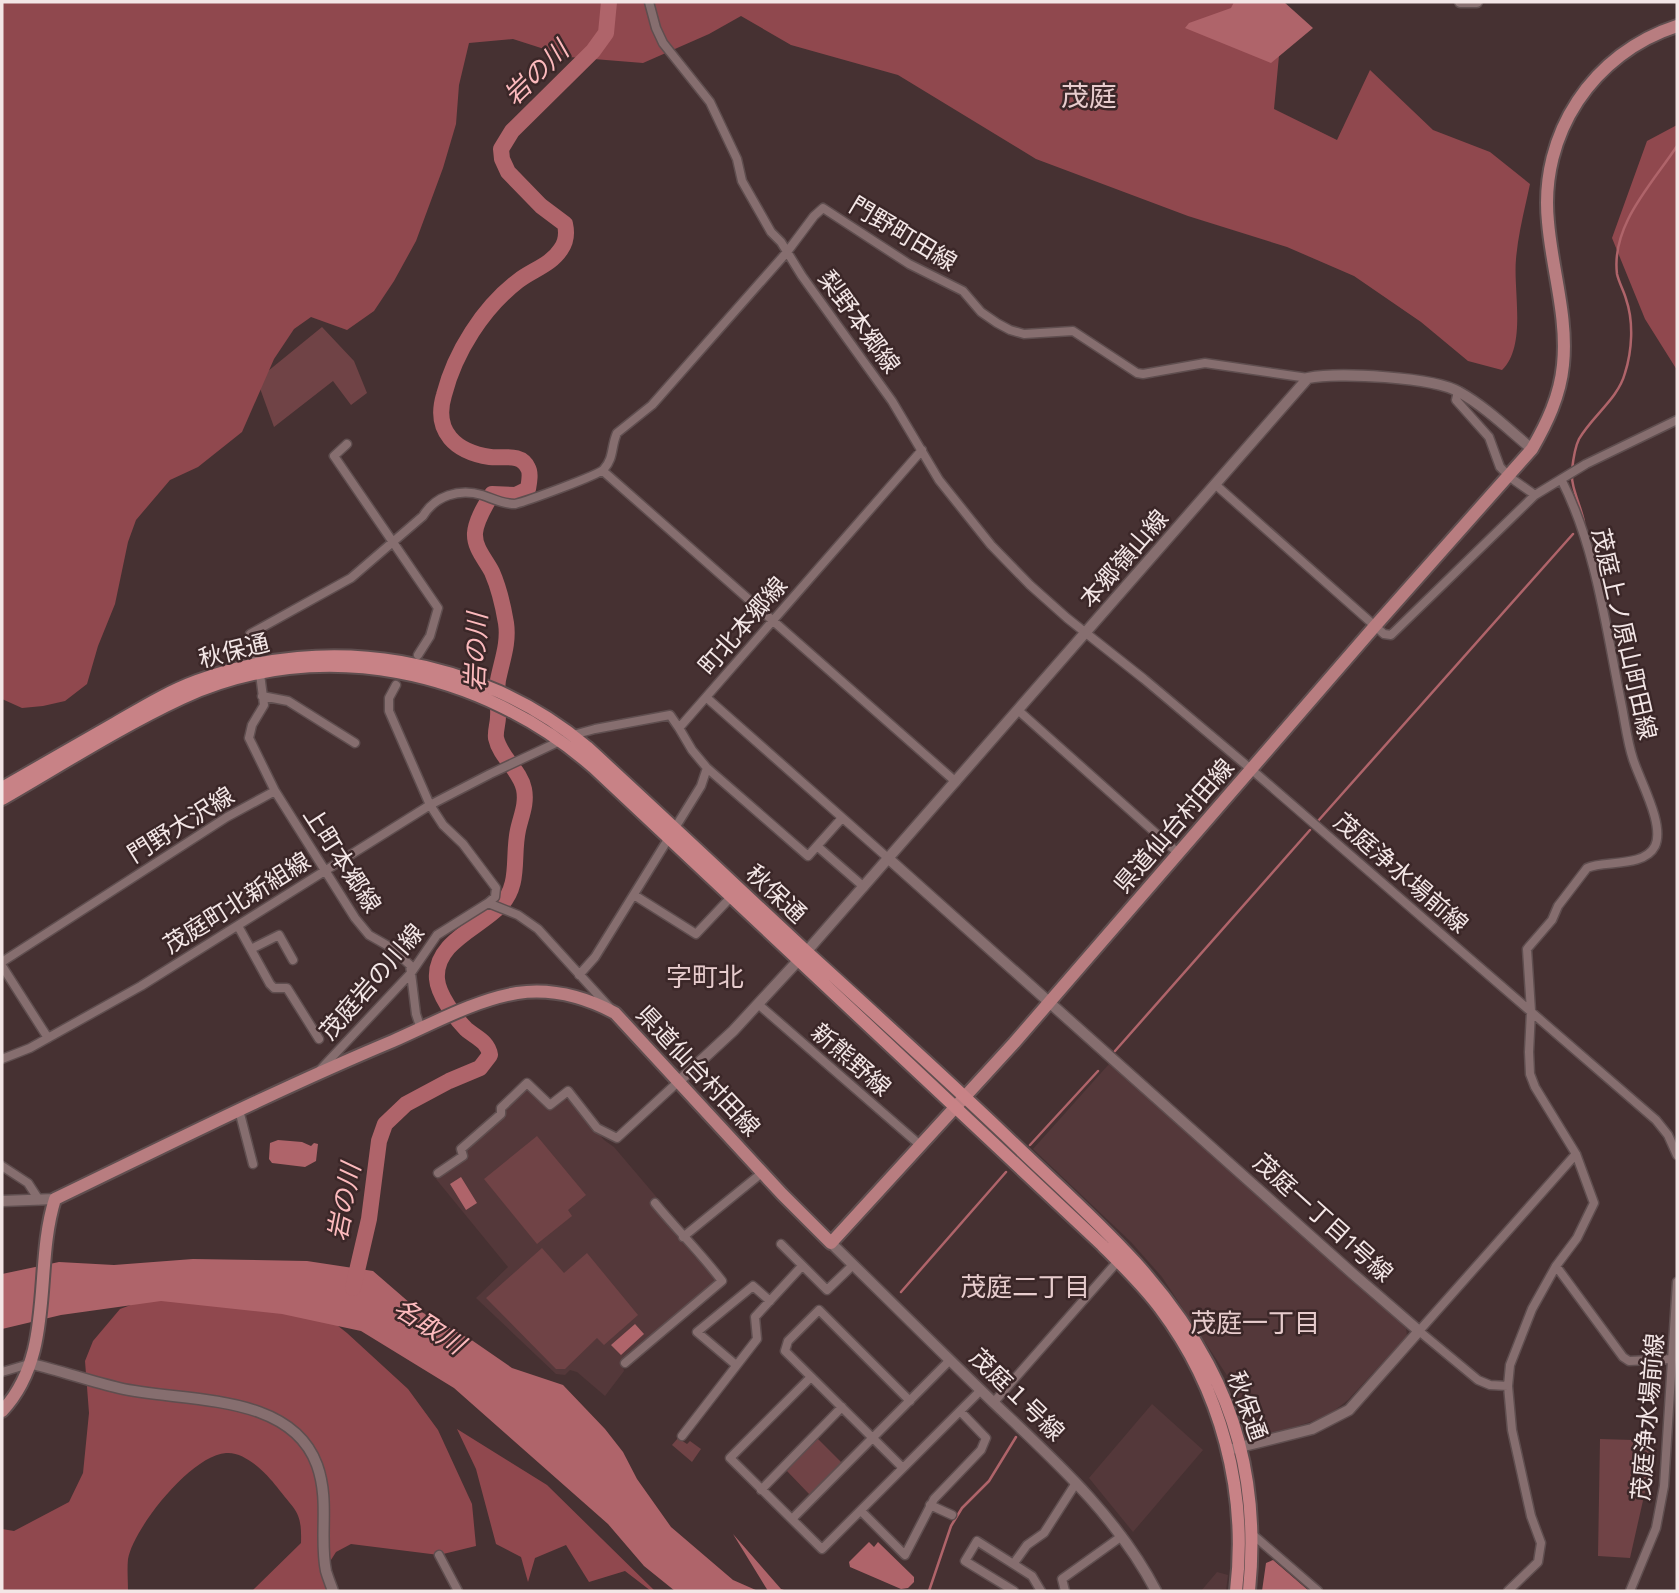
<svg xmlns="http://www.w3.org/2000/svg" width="1679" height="1593" viewBox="0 0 1679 1593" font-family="'Work Sans','Noto Sans JP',sans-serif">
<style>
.built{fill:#54383a}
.green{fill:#704346}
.forest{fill:#90484e}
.water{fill:#af646a}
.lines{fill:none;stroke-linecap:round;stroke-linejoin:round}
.stream{stroke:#af646a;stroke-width:2.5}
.river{stroke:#af646a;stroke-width:16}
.minor-casing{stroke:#5f4e4f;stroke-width:11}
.tertiary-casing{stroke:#5f4e4f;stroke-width:13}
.primary-casing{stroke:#5f4e4f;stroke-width:16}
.trunk-casing{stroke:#5f4e4f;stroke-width:16}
.minor{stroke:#866e6f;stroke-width:8}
.tertiary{stroke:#866e6f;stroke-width:10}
.primary{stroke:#b87d80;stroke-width:12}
.trunk{stroke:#c88286;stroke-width:12}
.labels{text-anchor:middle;stroke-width:5;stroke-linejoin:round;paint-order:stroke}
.street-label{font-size:24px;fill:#f3e6e6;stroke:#3b2728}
.water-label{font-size:26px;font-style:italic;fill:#fcbabd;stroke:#3b2728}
.neighbourhood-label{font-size:26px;fill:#e7cccd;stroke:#3b2728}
.quarter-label{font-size:28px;fill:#e7cccd;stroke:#3b2728}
</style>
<rect width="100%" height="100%" fill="#463132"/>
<path class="built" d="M1109,1064L1406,1328L1407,1336L1348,1400L1326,1417L1263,1437L1249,1428L1230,1380L1162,1277L1131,1242L1033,1149Z
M527,1086L549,1110L563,1099L571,1100L604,1140L614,1147L659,1200L653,1206L696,1258L700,1256L719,1279L622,1361L624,1371L605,1396L577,1372L570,1370L565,1375L556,1374L476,1298L508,1267L436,1179L466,1157L463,1149Z
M1152,1404L1203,1450L1133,1532L1089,1478Z
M1217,1572L1228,1575L1226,1591H1201Z"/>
<path class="green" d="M322,327L354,361L367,393L351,405L333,381L274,427L257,380Z
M537,1136L586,1195L568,1210L572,1216L537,1244L484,1179Z
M542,1248L564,1273L587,1253L638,1315L604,1345L597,1338L565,1369H556L486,1298Z
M678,1438L687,1444L690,1441L701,1449L692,1462L672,1445Z
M817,1438L842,1463L810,1495L786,1470Z
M1600,1439L1633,1440V1446L1654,1452L1630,1558L1598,1556Z"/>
<path class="forest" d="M2,2H1253L1283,13L1274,109L1337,140L1370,70L1433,130L1490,152L1530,184C1525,208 1518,234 1516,259C1513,291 1527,346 1502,370L1468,361L1421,322L1354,276L1287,247L1188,216L1036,159L898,75L791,45L741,16L709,34L643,63L569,57L513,39L469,43L459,85L456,124L443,168L416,241L394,281L374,311L347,330L311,317L294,329L274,359L242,432L198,467L170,480L136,520L128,542L115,604L98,646L87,684L65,701L43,706L22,708L2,699Z
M1677,125V370L1645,319L1612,238L1647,141Z
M160,1294L300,1296L347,1333L408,1389L438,1430L472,1504L476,1546L439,1555L351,1544L336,1552L324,1571L330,1591H252L301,1543C302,1511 296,1512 277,1487C267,1474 245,1451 226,1453C192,1455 134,1527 128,1559C127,1569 128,1581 128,1591H2V1529L14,1531L69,1502L83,1473L89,1413L85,1361L93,1341L120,1309Z
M457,1429L547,1485L655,1591H651L625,1571L589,1582L566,1545L535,1558L528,1582L521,1557L496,1544L476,1469Z"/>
<path class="water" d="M1234,2H1284L1313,28L1271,63L1185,28L1189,23L1231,8Z
M278,1140L302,1142L311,1146L314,1143L318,1144L316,1161L305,1167L272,1163L269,1159L270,1143Z
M461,1177L477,1203L466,1210L450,1184Z
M193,1259L307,1261L373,1271L418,1310L473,1341L512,1368L563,1385L605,1429L623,1452L637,1479L671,1527L733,1580L758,1591H675L644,1566L608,1524L454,1388L361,1331L282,1314L161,1301L61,1315L2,1329V1274L59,1262L114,1265Z
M635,1324L644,1334L621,1355L611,1345Z
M733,1534L781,1589L787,1591H768Z
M869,1542L874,1547L878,1542L914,1577V1582L908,1588L901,1589L850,1567L849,1562Z
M1273,1560L1309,1591H1262L1266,1563Z"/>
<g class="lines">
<path class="stream" d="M1584,522C1581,506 1570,486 1572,470C1573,461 1575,447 1579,439C1592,416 1618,399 1625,373C1632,351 1634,322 1626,299C1624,291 1619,283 1617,274C1611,225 1652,184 1677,146
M1318,821L1573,534
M1115,1051L1310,830
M1030,1145L1098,1071
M901,1292L1006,1172
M929,1591L951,1526L962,1508L989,1481L1016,1437"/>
<path class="river" d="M353,1288L369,1219L379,1141L385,1124L406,1104L449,1081L480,1068L490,1055C488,1041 475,1037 466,1029C455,1018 438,994 437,979C434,943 479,928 500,906C521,885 512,857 518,830C521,816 527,804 524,789C520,770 500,757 496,738C495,731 498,724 498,717C499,705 496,692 498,680C502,660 509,643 506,623C503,605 499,588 492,572C486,560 474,548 475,533C476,520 485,506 492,494L516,495L528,489C529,483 531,473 528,468C521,452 502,459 490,457C456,452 433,432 444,395C455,352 483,308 518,281C532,270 551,265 561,249C566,242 567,233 565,224L541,206L508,172L502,159L501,149L512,131L593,51L606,33L609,2"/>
<defs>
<path id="minor" d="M649,2L656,28L663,43L710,102L737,159L742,181L771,232L781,242L802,276L892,401L939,480L991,545L1030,585L1067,618L1144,679L1252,770L1656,1120L1668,1135L1677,1155
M1458,391L1456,400L1489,437L1500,467L1504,471
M347,444L334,456L438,608L430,636L418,655
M603,471L956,782
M1511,478L1535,495L1586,464L1677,420
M1217,486L1384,634L1391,635L1535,495
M396,685L389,698V711L430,805L443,825L463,844L496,888L495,897L488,903
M262,696L288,701L355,743
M707,698L889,859
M1019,711L1178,853
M707,768L808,856L842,818
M275,791L355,918L369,935L390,947L410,965L416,1014L421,1029
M817,846L864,887
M634,895L696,934L731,897
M238,926L270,984L274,988H287L319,1039
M251,949L279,935L293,960
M2,962L227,817L275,791L249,738L252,725L264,705L260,674L250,634L351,578L423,516C435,496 459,488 482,495C494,499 502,504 515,504C527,501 599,475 604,469C614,458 611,446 617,433L652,405L787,252L814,216L823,208L909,264L963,291L981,312L997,323L1010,330L1024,334L1073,331L1137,373L1143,374L1205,363L1308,378
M2,966L48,1038
M579,975L595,957L701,786L707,768L692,750L679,728L922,450
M758,1004L920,1145
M2,1059L30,1048L141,986L430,805L490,774L573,735L595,729L670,715L679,728
M320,1070L411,973L437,935L488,903L518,915L538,929L610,1008
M239,1110L253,1164
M2,1166L28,1183L39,1200
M438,1173L463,1156L461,1149L501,1114V1108L527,1083L550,1105L568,1091L597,1128L617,1138L679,1081
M683,1237L763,1172
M781,1244L827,1290L853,1265
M1556,1266L1623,1357L1629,1361L1672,1359
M625,1363L722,1281C701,1253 677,1230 655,1203
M736,1365L697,1332L753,1286L770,1301
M2,1372L29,1364
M811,1377L730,1458L822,1549L981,1390
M1508,1386L1490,1385L1478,1380L1419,1331L1576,1154
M994,1402L1118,1261
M682,1436L757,1339L755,1317L802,1266
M902,1467L785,1351L788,1341L819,1310L910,1401
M761,1490L842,1407
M930,1505L952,1515
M861,1511L905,1555L934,1499L981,1450L986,1438L960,1411
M792,1519L950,1360
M1252,1534L1318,1591
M439,1555L458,1591
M1014,1563L1027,1545L1044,1533L1076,1483
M1014,1591L965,1561L977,1541L1032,1576L1041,1591
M1065,1591L1062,1579L1122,1536
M1508,1591L1538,1562L1541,1543L1531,1516L1512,1430L1508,1386L1510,1365L1532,1309L1556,1266L1577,1238L1594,1203L1576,1154L1535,1087L1530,1074L1529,1052L1531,1011L1527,949L1552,920L1558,906L1587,868C1603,860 1644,868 1655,846C1665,825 1640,781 1633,759C1627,741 1625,721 1621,702C1606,628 1596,548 1562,481
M1630,1591L1656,1528L1664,1486L1677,1282"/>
<path id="tertiary" d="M1460,2H1477
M889,859L1352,1273L1419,1331L1349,1410L1312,1429L1228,1450
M679,1081L733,1031L807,951L1308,378C1338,372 1434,377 1459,392C1486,407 1509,430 1532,449
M2,1201L55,1199
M831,1243C885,1296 939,1350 994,1403C1054,1460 1117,1516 1156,1591
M32,1364C61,1371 90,1381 119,1388C182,1403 290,1391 317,1465C330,1501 319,1537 326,1571C328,1578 331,1585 333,1591"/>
<path id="primary" d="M2,1411C56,1354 33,1268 55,1199C167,1145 278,1089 393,1041C432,1024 475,1000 517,993C551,988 585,997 615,1013L782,1194L831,1243L1014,1043L1375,626L1532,449C1547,423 1560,396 1563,365C1568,317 1552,270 1548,222C1539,134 1593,53 1677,26"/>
<path id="trunk" d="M2,788C39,767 75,746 112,725C140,709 167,692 197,681C327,632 480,657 587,747C661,815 734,884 808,953C874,1013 940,1073 1005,1135C1080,1208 1158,1270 1208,1364C1246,1435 1257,1512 1249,1591
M2,799C61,765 120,727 182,698C320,634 482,670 593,767L1102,1245C1122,1265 1143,1285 1160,1308C1221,1389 1248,1491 1236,1591"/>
</defs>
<use href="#minor" class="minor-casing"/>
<use href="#tertiary" class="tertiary-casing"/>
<use href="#primary" class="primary-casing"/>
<use href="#trunk" class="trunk-casing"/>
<use href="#minor" class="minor"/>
<use href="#tertiary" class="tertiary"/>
<use href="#primary" class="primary"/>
<use href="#trunk" class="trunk"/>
</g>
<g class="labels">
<g class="street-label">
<text transform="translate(903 234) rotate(31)" y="8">門野町田線</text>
<text transform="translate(859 322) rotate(54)" y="8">梨野本郷線</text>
<text transform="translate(1124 559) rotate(-49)" y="8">本郷嶺山線</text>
<text transform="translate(743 626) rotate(-49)" y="8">町北本郷線</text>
<text transform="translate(1624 634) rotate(77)" y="8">茂庭上ノ原山町田線</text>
<text transform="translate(234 651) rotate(-14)" y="8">秋保通</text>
<text transform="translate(181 825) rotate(-32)" y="8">門野大沢線</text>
<text transform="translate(1174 826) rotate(-49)" y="8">県道仙台村田線</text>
<text transform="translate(342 860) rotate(57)" y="8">上町本郷線</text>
<text transform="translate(1401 873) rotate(41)" y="8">茂庭浄水場前線</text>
<text transform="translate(776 894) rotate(43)" y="8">秋保通</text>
<text transform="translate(237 903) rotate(-32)" y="8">茂庭町北新組線</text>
<text transform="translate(372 982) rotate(-49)" y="8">茂庭岩の川線</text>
<text transform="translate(851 1060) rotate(41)" y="8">新熊野線</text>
<text transform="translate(698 1071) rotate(47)" y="8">県道仙台村田線</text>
<text transform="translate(1323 1218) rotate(42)" y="8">茂庭一丁目1号線</text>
<text transform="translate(1017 1395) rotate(44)" y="8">茂庭１号線</text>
<text transform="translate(1247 1406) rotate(70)" y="8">秋保通</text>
<text transform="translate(1648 1417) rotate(-85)" y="8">茂庭浄水場前線</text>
</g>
<g class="water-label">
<text transform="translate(536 73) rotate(-44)" y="9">岩の川</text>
<text transform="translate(476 652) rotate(-88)" y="9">岩の川</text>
<text transform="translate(344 1202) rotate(-79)" y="9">岩の川</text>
<text transform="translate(429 1326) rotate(33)" y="9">名取川</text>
</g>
<g class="neighbourhood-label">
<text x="705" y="986">字町北</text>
<text x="1025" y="1296">茂庭二丁目</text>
<text x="1255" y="1332">茂庭一丁目</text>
</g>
<g class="quarter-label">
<text x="1089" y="106">茂庭</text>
</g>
</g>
<rect width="1679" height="1593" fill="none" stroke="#f3e6e6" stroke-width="7"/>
</svg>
